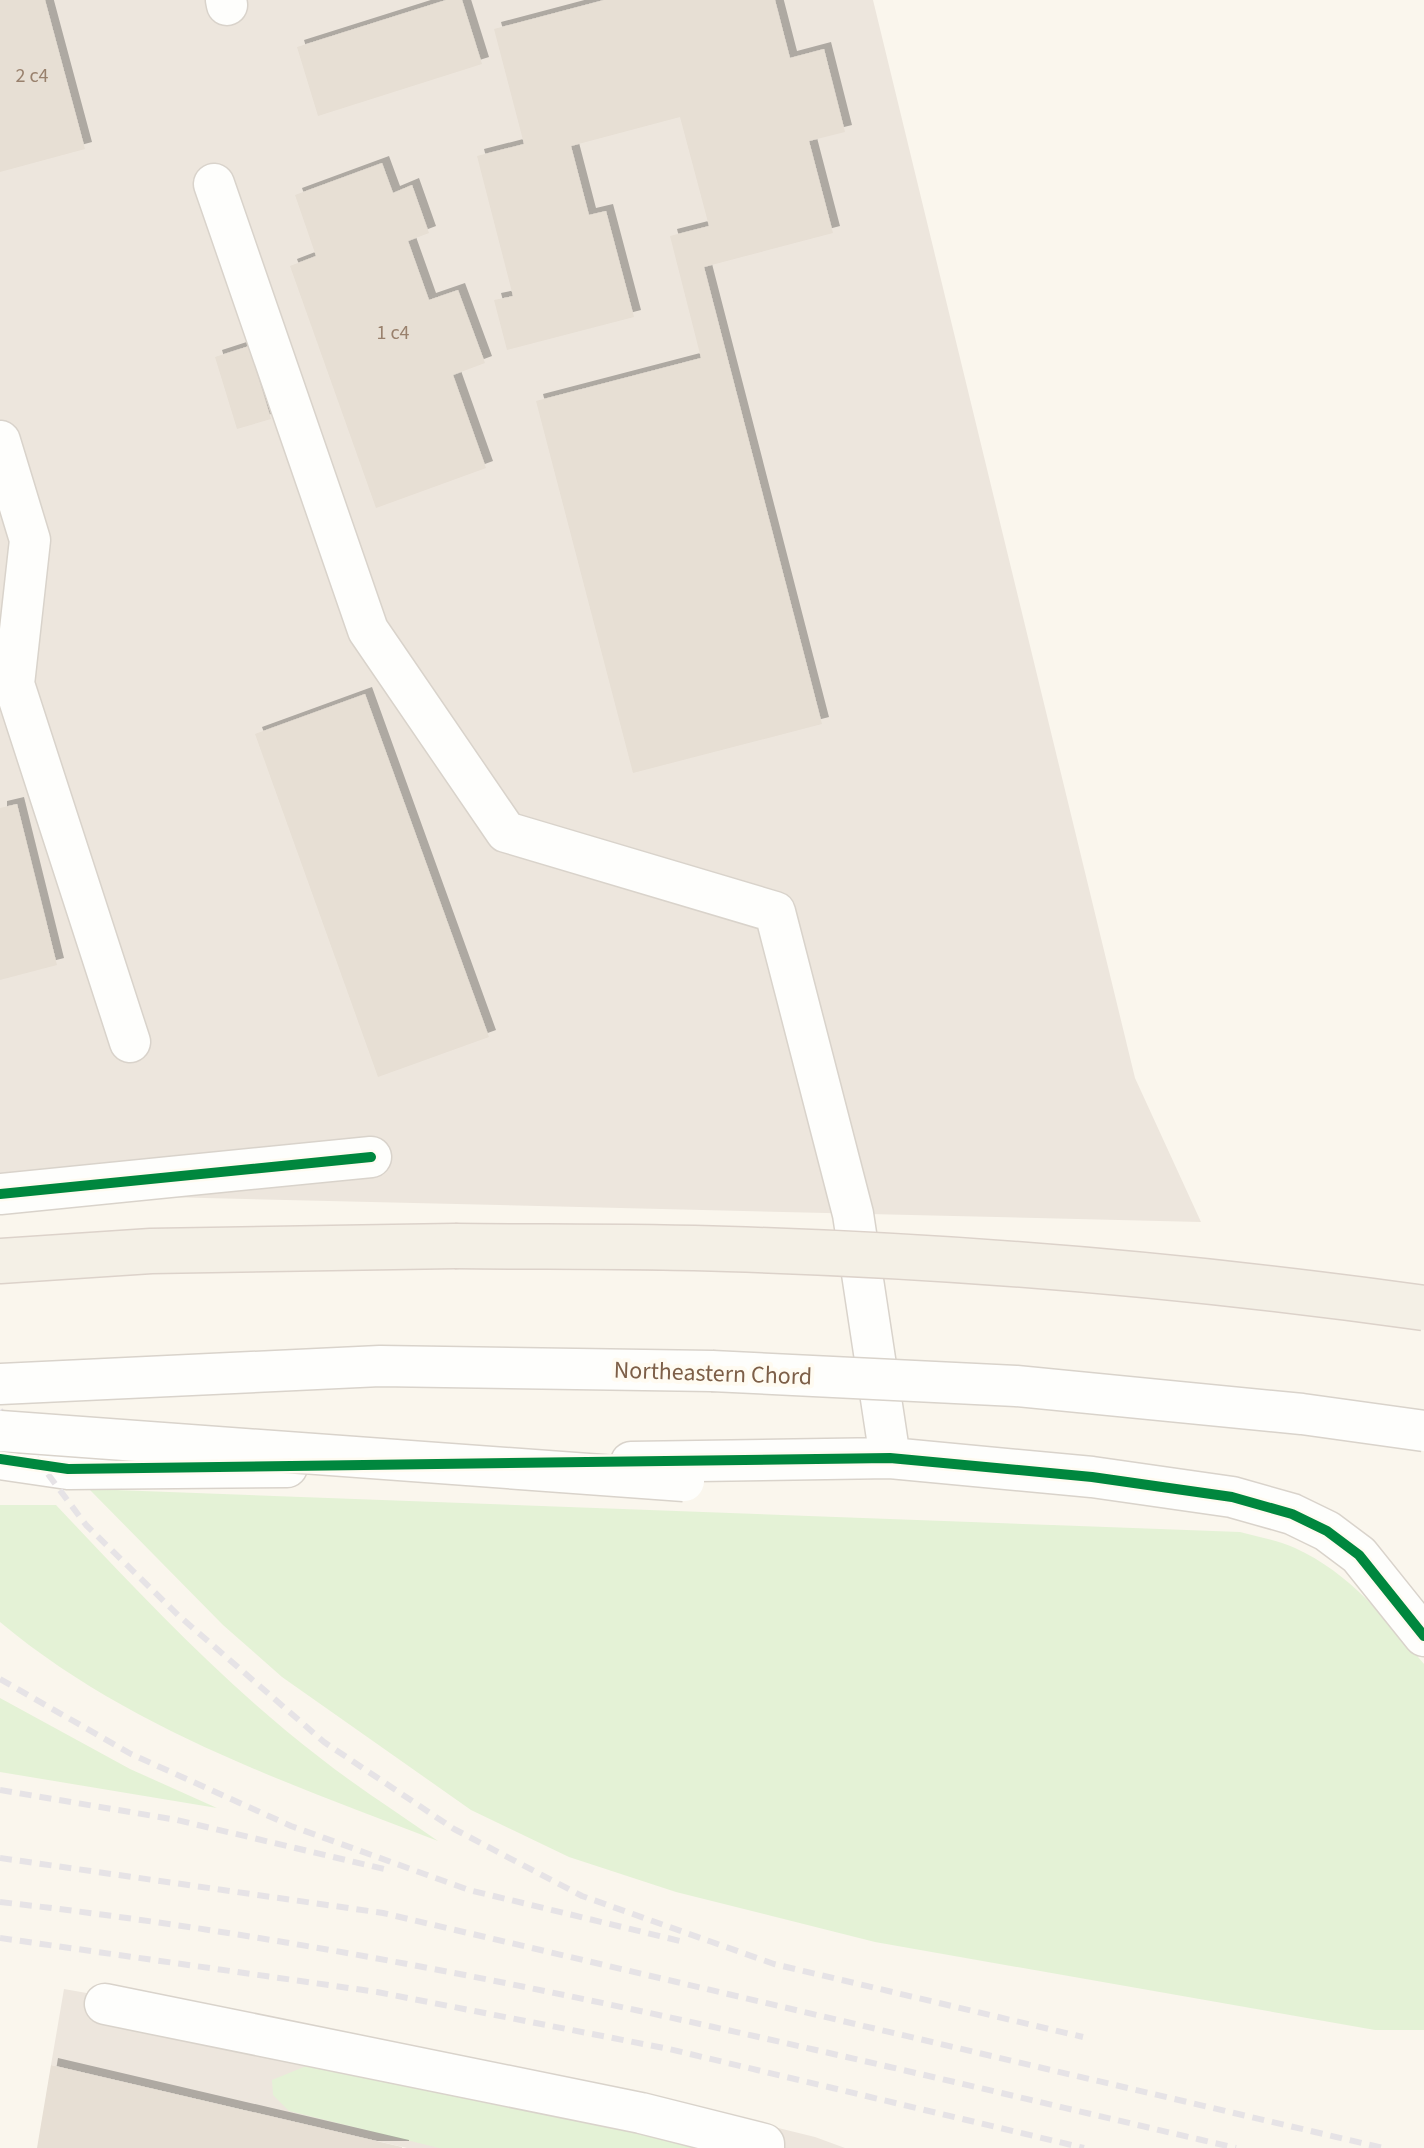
<svg xmlns="http://www.w3.org/2000/svg" width="1424" height="2148" viewBox="0 0 1424 2148" font-family="'Source Sans 3',sans-serif">
<style>
.industrial{fill:#ede6dd}
.green{fill:#e4f2d6}
.building{fill:#e7dfd4;filter:url(#shadow)}
.lines{fill:none;stroke-linecap:round;stroke-linejoin:round}
.minor-casing{stroke:#d9d3cb;stroke-width:43}
.major-casing{stroke:#dcd2ca;stroke-width:47}
.minor{stroke:#fefefc;stroke-width:40}
.major{stroke:#f4f0e6;stroke-width:44}
.rail{stroke:#e6e3e6;stroke-width:6;stroke-dasharray:12 8;stroke-linecap:butt}
.minor-bridge-casing{stroke:#d9d3cb;stroke-width:43;stroke-linecap:butt}
.major-bridge-casing{stroke:#dcd2ca;stroke-width:47;stroke-linecap:butt}
.minor-bridge{stroke:#fefefc;stroke-width:40}
.major-bridge{stroke:#f4f0e6;stroke-width:44}
.cycleway-casing{stroke:#fffbf1;stroke-width:15}
.cycleway{stroke:#00873e;stroke-width:10}
.labels{text-anchor:middle;stroke-width:8;stroke-linejoin:round;paint-order:stroke}
.number-label{font-size:20px;fill:#99816d}
.street-label{font-size:24px;fill:#7d5f48;stroke:#fffbf1}
</style>
<defs>
<filter id="shadow"><feDropShadow dx="7" dy="-7" stdDeviation="0" flood-color="#0004"/></filter>
</defs>
<rect width="100%" height="100%" fill="#faf6ed"/>
<path class="industrial" d="M0,0H873L1135,1078L1201,1222L0,1193Z
M64,1989L368,2043L685,2105L815,2137L845,2148H407L51,2065Z"/>
<path class="green" d="M89,1489L1240,1532C1258,1537 1278,1540 1295,1548C1350,1573 1386,1619 1424,1664V2030H1375L875,1942L676,1892L569,1857L471,1810L282,1677L223,1625Z
M0,1505H56C139,1593 223,1683 319,1757C357,1787 398,1813 438,1841C285,1782 127,1728 0,1622Z
M0,1698L130,1769L217,1808L0,1772Z
M311,2064H332L589,2124L727,2148H439L289,2111L273,2095L272,2080Z"/>
<path class="building" d="M0,0H45L85,149L0,172Z
M446,0H462L482,64L318,116L297,47Z
M604,0H775L790,58L824,49L845,132L809,141L833,233L704,267L822,724L633,773L536,401L701,358L670,236L709,226L680,117L571,146L589,215L606,211L634,317L507,350L494,300L513,296L477,156L524,144L494,29Z
M382,163L393,193L412,185L429,233L408,241L429,300L458,290L485,363L453,375L486,468L376,508L290,266L316,256L295,195Z
M249,346L271,419L237,429L215,357Z
M365,694L489,1037L378,1077L255,734Z
M17,804L57,965L0,980V808Z
M51,2065L402,2147V2148H37Z"/>
<g class="lines">
<defs>
<path id="minor" d="M226,0L227,5
M214,184L368,630L506,832L775,912L853,1214L890,1458
M0,441L30,540L14,684L130,1042
M0,1194L371,1157
M0,1384L380,1366L712,1371
M0,1459L68,1469L287,1467
M631,1462L890,1458L1092,1477L1232,1497L1292,1514L1327,1531L1359,1555L1424,1636
M105,2004L641,2113L764,2144V2148"/>
<path id="major" d="M0,1261L151,1251L455,1246"/>
</defs>
<use href="#minor" class="minor-casing"/>
<use href="#major" class="major-casing"/>
<use href="#minor" class="minor"/>
<use href="#major" class="major"/>
<path class="rail" d="M0,1410L86,1525L178,1615L324,1742L454,1829L582,1896L774,1964L1083,2037
M0,1679L131,1754L291,1826L469,1890L680,1941
M0,1790L177,1820L384,1869
M0,1858L383,1913L1383,2148
M0,1902C418,1949 827,2053 1236,2148
M0,1938L377,1992L669,2049L1084,2148"/>
<defs>
<path id="minor-bridge" d="M712,1371L1016,1386L1302,1414L1424,1431
M0,1431L684,1481"/>
<path id="major-bridge" d="M455,1246C546,1247 638,1246 728,1249C960,1256 1195,1276 1424,1308"/>
</defs>
<use href="#minor-bridge" class="minor-bridge-casing"/>
<use href="#major-bridge" class="major-bridge-casing"/>
<use href="#minor-bridge" class="minor-bridge"/>
<use href="#major-bridge" class="major-bridge"/>
<defs>
<path id="cycleway" d="M0,1194L371,1157
M0,1459L68,1469L890,1458L1092,1477L1232,1497L1292,1514L1327,1531L1359,1555L1424,1636"/>
</defs>
<use href="#cycleway" class="cycleway-casing"/>
<use href="#cycleway" class="cycleway"/>
</g>
<g class="labels">
<g class="number-label">
<text x="32" y="82">2 с4</text>
<text x="393" y="339">1 с4</text>
</g>
<g class="street-label">
<text transform="translate(713 1373) rotate(2)" y="8">Northeastern Chord</text>
</g>
</g>
</svg>
